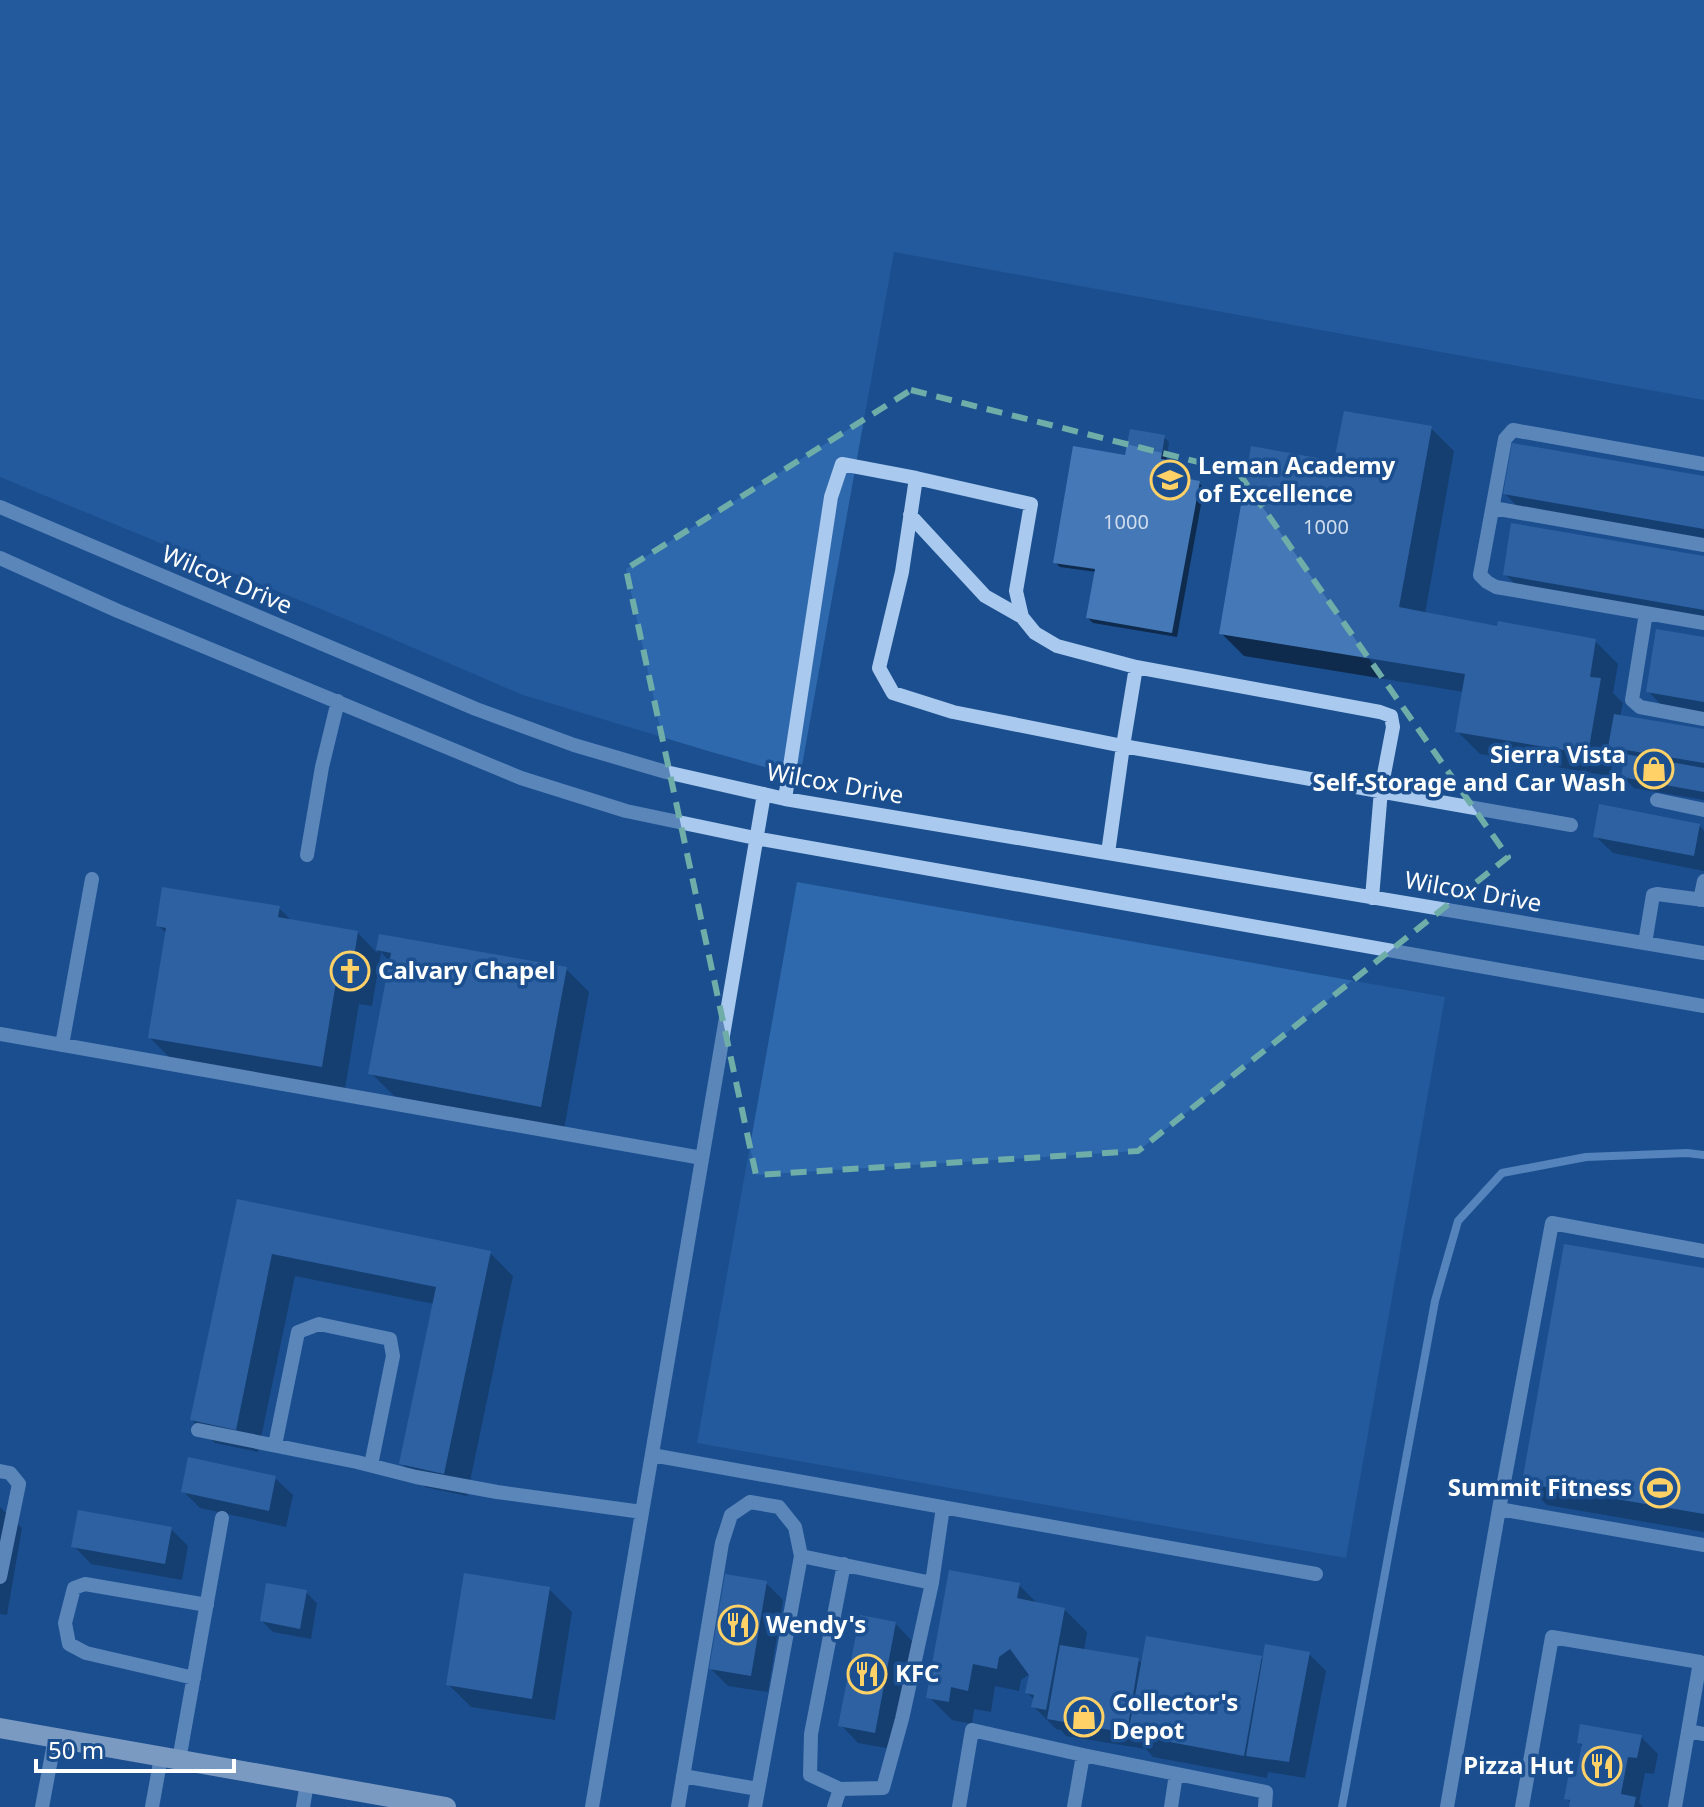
<svg xmlns="http://www.w3.org/2000/svg" width="1704" height="1807" viewBox="0 0 1704 1807" font-family="'Noto Sans',sans-serif">
<style>
.green{fill:#2e69ad}
.shadow{fill:#0007}
.lines{fill:none;stroke-linecap:round;stroke-linejoin:round}
.stream{stroke:#9cc4f0;stroke-width:8}
.building{fill:#4478b7}
.minor{stroke:#a9c9ee;stroke-width:14}
.major{stroke:#f0f6ff;stroke-width:20}
.marked{fill:none;stroke:#6fada8;stroke-width:6;stroke-dasharray:16 10;stroke-linejoin:round}
.labels{text-anchor:middle;stroke-width:7;stroke-linejoin:round;paint-order:stroke}
.number-label{font-size:20px;fill:#d0dded}
.poi-label{font-size:24px;font-weight:bold;fill:#fff;stroke:#1b4f8f;text-anchor:start}
.street-label{font-size:24px;fill:#fff;stroke:#1b4f8f}
</style>
<rect width="100%" height="100%" fill="#1b4f8f"/>
<path class="green" d="M0,0H1704V400L894,252L800,777L708,751L523,695L379,633L0,477Z
M797,882L1445,997L1346,1558L697,1443Z"/>
<path class="shadow" d="M1431,428L1454,451L1425,614L1499,628L1595,641L1618,664L1613,693L1623,703L1620,717L1704,731V800L1634,788L1623,777L1626,761L1615,750L1610,776L1480,754L1457,731L1464,692L1244,656L1221,633L1336,463Z
M1164,437L1169,442L1166,462L1174,463L1179,468L1177,479L1199,483L1204,488L1177,637L1093,623L1088,618L1097,572L1060,567L1055,562L1127,457Z
M1704,478V547L1528,517L1505,494Z
M1704,558V628L1528,597L1505,574Z
M1704,639V715L1665,709L1648,691Z
M1699,825L1704,831V871L1613,853L1595,836Z
M279,908L293,922L357,932L377,953L380,936L566,969L589,992L564,1129L394,1096L371,1073L391,963L381,952L372,1006L359,1004L345,1089L173,1061L150,1038L167,934L158,925Z
M238,1201L490,1253L513,1276L467,1496L425,1487L402,1464L434,1304L295,1276L258,1452L215,1443L192,1420Z
M1704,1271V1532L1547,1505L1524,1482Z
M275,1478L293,1495L286,1527L200,1508L183,1491Z
M0,1507L22,1528L7,1615L0,1614Z
M171,1529L188,1546L182,1580L91,1564L74,1546Z
M766,1583L783,1600L768,1692L728,1686L711,1669Z
M1019,1585L1038,1604L1064,1609L1087,1632L1084,1651L1138,1660L1143,1664L1261,1657L1264,1661L1309,1654L1326,1671L1305,1778L1268,1772L1267,1778L1153,1757L1146,1749L1066,1736L1061,1730L1056,1729L1033,1706L1035,1700L1027,1693L1031,1673L1021,1680L1019,1691L995,1686L991,1712L974,1709L972,1724L952,1720L929,1697Z
M549,1589L572,1612L555,1720L471,1707L448,1684Z
M306,1592L317,1603L311,1639L273,1632L262,1621Z
M895,1623L912,1641L892,1749L858,1743L841,1725Z
M1641,1737L1658,1754L1654,1774L1645,1773L1639,1803L1643,1807H1571L1572,1804L1566,1798L1578,1776L1583,1747L1579,1743Z"/>
<g class="lines">
<path class="stream" d="M1342,1807L1435,1301L1458,1221L1502,1173L1586,1157L1687,1153L1704,1155"/>
</g>
<path class="building" d="M1344,411L1432,426L1399,607L1497,626L1498,621L1596,639L1590,677L1601,678L1588,754L1455,732L1465,674L1219,634L1251,446L1334,461Z
M1130,429L1165,435L1161,459L1175,461L1172,476L1200,481L1172,633L1086,618L1095,569L1053,563L1073,446L1125,455Z
M1512,443L1704,476V529L1503,494Z
M1511,523L1704,556V610L1503,575Z
M1656,629L1704,637V702L1646,692Z
M1614,714L1704,729V763L1608,747Z
M1625,754L1704,768V792L1621,777Z
M1599,804L1700,824L1694,856L1593,837Z
M162,887L280,906L278,917L358,931L350,984L336,982L322,1067L148,1038L166,928L156,926Z
M379,934L567,967L541,1107L368,1074L391,953L376,950Z
M237,1199L491,1251L444,1474L399,1464L436,1287L272,1254L236,1430L190,1420Z
M1564,1244L1704,1268V1514L1522,1483Z
M188,1457L276,1476L269,1511L181,1492Z
M78,1510L172,1527L165,1564L71,1547Z
M949,1570L1020,1583L1017,1598L1065,1608L1046,1710L1031,1707L1034,1695L1025,1693L1029,1675L1010,1649L999,1657L997,1669L973,1664L968,1691L951,1687L949,1702L926,1698Z
M464,1573L550,1587L532,1699L446,1685Z
M725,1574L767,1581L751,1676L709,1669Z
M266,1583L307,1590L300,1629L260,1621Z
M860,1615L896,1622L875,1733L838,1726Z
M1146,1636L1262,1656L1244,1756L1128,1734Z
M1265,1644L1310,1652L1289,1762L1246,1756Z
M1060,1645L1139,1658L1127,1733L1047,1719Z
M1580,1724L1642,1735L1637,1758L1628,1757L1621,1794L1636,1797L1634,1807H1569L1570,1800L1564,1799L1569,1773L1576,1774L1582,1744L1577,1743Z"/>
<g class="lines">
<path class="minor" d="M1704,464L1513,430L1505,439L1480,575L1487,582L1496,587L1704,623
M916,478L1031,504L1016,591L1022,617L1035,633L1057,646L1136,667L1123,746L1571,825
M0,507L476,709L574,745L666,772L785,799L1704,953
M1493,508L1704,545
M910,515L985,596L1022,617
M0,558L118,611L521,778L626,811L755,838L1704,1006
M1646,613L1632,700L1640,707L1704,719
M1136,667L1380,712L1391,716L1393,727L1381,790L1372,898
M785,799L831,497L842,464L916,478L902,572L879,668L893,693L953,712L1123,746L1108,853
M1657,800L1704,810
M307,855L322,767L338,701
M1700,900L1704,881
M1645,943L1653,895L1657,894L1704,900
M0,1034L702,1158
M62,1045L92,879
M198,1430L357,1462L416,1477L497,1492L642,1512
M275,1445L298,1332L319,1324L390,1339L393,1356L371,1465
M652,1455L1316,1574
M0,1471L10,1473L19,1484L0,1577
M1499,1509L1704,1545
M801,1556L932,1583L902,1719L883,1788L840,1789L810,1775L811,1734L844,1564
M932,1583L943,1507
M194,1678L86,1653L69,1644L65,1623L74,1588L85,1584L207,1605
M1688,1731L1704,1734
M179,1760L222,1518
M683,1776L758,1789
M42,1807L55,1738
M152,1807L161,1757
M303,1807L307,1783
M592,1807L764,794
M678,1807L722,1543L731,1515L750,1502L779,1507L795,1527L801,1556L755,1807
M834,1807L840,1789
M959,1807L972,1730L1083,1755
M1074,1807L1083,1755L1266,1792L1265,1807
M1171,1807L1176,1774
M1447,1807L1499,1509L1552,1223L1704,1251
M1522,1807L1552,1637L1700,1662L1675,1807"/>
<path class="major" d="M0,1728L446,1807"/>
</g>
<path d="M0 0H1704V1807H0ZM911,390L1238,472L1508,857L1138,1151L756,1175L626,569Z" fill="#1b4f8f" fill-opacity=".55" fill-rule="evenodd"/>
<path class="marked" d="M911,390L1238,472L1508,857L1138,1151L756,1175L626,569Z"/>
<defs>
<symbol id="school-ring" viewBox="-11 -11 22 22"><circle r="9.5" fill="#1b4f8f" stroke="#ffd166" stroke-width="1.5"/><path d="M0-5L7-2L0 1L-7-2ZM-4 1L0 2.5L4 1V4Q0 6-4 4Z" fill="#ffd166"/></symbol>
<symbol id="shop-ring" viewBox="-11 -11 22 22"><circle r="9.5" fill="#1b4f8f" stroke="#ffd166" stroke-width="1.5"/><path d="M-5-2.5h2.3a2.7 3.5 0 0 1 5.4 0H5L5.5 6h-11ZM-1.5-2.5h3a1.5 2.3 0 0 0-3 0Z" fill="#ffd166"/></symbol>
<symbol id="church-ring" viewBox="-11 -11 22 22"><circle r="9.5" fill="#1b4f8f" stroke="#ffd166" stroke-width="1.5"/><path d="M-1.2-6h2.4v3.5h3.3v2.4h-3.3V6h-2.4V-.1h-3.3v-2.4h3.3Z" fill="#ffd166"/></symbol>
<symbol id="stadium-ring" viewBox="-11 -11 22 22"><circle r="9.5" fill="#1b4f8f" stroke="#ffd166" stroke-width="1.5"/><path d="M0-5a6.5 5 0 1 0 0 10a6.5 5 0 1 0 0-10ZM-3.5-1.8h7v3.6h-7Z" fill="#ffd166"/></symbol>
<symbol id="restaurant-ring" viewBox="-11 -11 22 22"><circle r="9.5" fill="#1b4f8f" stroke="#ffd166" stroke-width="1.5"/><path d="M-5-6h1v4h1v-4h1v4h1v-4h1v5L-1.5 .5V6h-2V.5L-5-1ZM5-6V6H3V1.5H1.5Q1.5-4 5-6Z" fill="#ffd166"/></symbol>
</defs>
<g fill-rule="evenodd">
<use href="#school-ring" x="1148" y="458" width="44" height="44"/>
<use href="#shop-ring" x="1632" y="747" width="44" height="44"/>
<use href="#church-ring" x="328" y="949" width="44" height="44"/>
<use href="#stadium-ring" x="1638" y="1466" width="44" height="44"/>
<use href="#restaurant-ring" x="716" y="1603" width="44" height="44"/>
<use href="#restaurant-ring" x="845" y="1652" width="44" height="44"/>
<use href="#shop-ring" x="1062" y="1695" width="44" height="44"/>
<use href="#restaurant-ring" x="1580" y="1744" width="44" height="44"/>
</g>
<g class="labels">
<g class="number-label">
<text x="1126" y="529">1000</text>
<text x="1326" y="534">1000</text>
</g>
<g class="poi-label">
<text x="1198" y="474">Leman Academy<tspan x="1198" dy="28">of Excellence</tspan></text>
<text x="1626" y="763" text-anchor="end">Sierra Vista<tspan x="1626" dy="28">Self-Storage and Car Wash</tspan></text>
<text x="378" y="979">Calvary Chapel</text>
<text x="1632" y="1496" text-anchor="end">Summit Fitness</text>
<text x="766" y="1633">Wendy's</text>
<text x="895" y="1682">KFC</text>
<text x="1112" y="1711">Collector's<tspan x="1112" dy="28">Depot</tspan></text>
<text x="1574" y="1774" text-anchor="end">Pizza Hut</text>
</g>
<g class="street-label">
<text transform="translate(227 580) rotate(23)" y="8">Wilcox Drive</text>
<text transform="translate(835 784) rotate(10)" y="8">Wilcox Drive</text>
<text transform="translate(1473 892) rotate(10)" y="8">Wilcox Drive</text>
</g>
</g>
<path d="M36 1759v12h198v-12" fill="none" stroke="#ffffff" stroke-width="4"/>
<text x="48" y="1759" font-size="24" fill="#ffffff" stroke="#1b4f8f" stroke-width="6" paint-order="stroke">50 m</text>
</svg>
